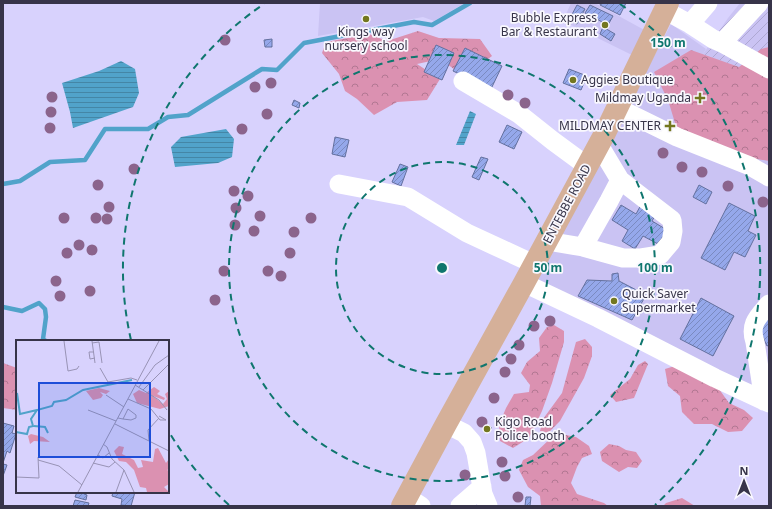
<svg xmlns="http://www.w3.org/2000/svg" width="772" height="509" viewBox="0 0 772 509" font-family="'Noto Sans',sans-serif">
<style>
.built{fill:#cac3f3}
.industrial{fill:url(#industrial-furrows)}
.forest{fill:url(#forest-crowns)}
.water{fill:url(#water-rules)}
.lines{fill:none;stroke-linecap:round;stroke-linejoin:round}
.stream{stroke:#51a3ca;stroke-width:4.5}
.building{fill:url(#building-hatch);stroke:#63709e}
.minor{stroke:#fff;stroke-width:19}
.major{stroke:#d5b099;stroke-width:22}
.tree{fill:#8b648c}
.ring{fill:none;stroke:#0f766e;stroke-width:2;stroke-dasharray:7 5}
.poi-dot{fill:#73771f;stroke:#f9f8fe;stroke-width:1.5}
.labels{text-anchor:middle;stroke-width:3.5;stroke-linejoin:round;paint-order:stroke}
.poi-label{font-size:12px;fill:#373449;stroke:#f9f8fe;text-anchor:end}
.street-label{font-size:12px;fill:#373449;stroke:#f9f8fe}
.inset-river{fill:none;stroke:#51a3ca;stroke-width:2}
.inset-road{fill:none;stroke:#9893b5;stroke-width:1}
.view{fill:#1d4ed8;fill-opacity:0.15;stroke:#1d4ed8;stroke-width:2}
.inset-edge{fill:none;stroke:#373449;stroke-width:2}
.centre{fill:#0f766e;stroke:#f9f8fe;stroke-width:2}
.ring-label{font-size:12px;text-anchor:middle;font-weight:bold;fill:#0f766e;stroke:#f9f8fe;stroke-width:3.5;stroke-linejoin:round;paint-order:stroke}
</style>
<defs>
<pattern id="industrial-furrows" width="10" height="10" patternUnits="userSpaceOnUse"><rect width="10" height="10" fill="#cac3f3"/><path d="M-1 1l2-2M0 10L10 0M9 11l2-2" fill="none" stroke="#aea8d2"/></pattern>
<pattern id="forest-crowns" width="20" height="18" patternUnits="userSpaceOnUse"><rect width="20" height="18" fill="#db91b1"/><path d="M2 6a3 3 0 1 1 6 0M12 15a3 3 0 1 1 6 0" fill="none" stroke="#b27792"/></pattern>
<pattern id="water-rules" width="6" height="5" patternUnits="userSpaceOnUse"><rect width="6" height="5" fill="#51a3ca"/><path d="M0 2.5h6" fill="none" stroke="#4486a6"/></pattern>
<pattern id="building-hatch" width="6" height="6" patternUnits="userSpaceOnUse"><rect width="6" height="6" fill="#95a8eb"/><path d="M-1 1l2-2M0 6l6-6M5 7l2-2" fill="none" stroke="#7a8ac0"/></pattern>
</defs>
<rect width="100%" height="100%" fill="#d8d2fd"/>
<path class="built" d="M320,3H465L434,21L423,17L318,36Z
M571,3H595L648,32L636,57L563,21Z
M671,24L706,49L703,54L769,75V401L536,280Z"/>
<path class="industrial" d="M740,3H769V75L739,67L703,54L728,18Z"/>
<path class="forest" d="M418,31L439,38L480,39L492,56L465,77L440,59L417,64L440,79L427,100L397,102L374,115L357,99L345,91L339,74L322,53L326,42L369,34L387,41Z
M769,47V161L739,156L679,136L668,100L654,72L691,50L739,67L761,49Z
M554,325L564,331V342L552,383L542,411L529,438L513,448L500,441L499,425L506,408L514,394L529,392L530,385L521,373L527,362L540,351L539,338L547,327Z
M585,339L592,347V356L584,378L560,421L548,433L540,431L543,419L562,393L576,342Z
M645,361L648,364L634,398L616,402L610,395L630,379L638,365Z
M3,363L17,368V410L3,408Z
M678,365L719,389L729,403L744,410L753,418L742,431L728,432L712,424H694L682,412L680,396L668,386L665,369Z
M566,435L576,437L589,446L592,454L582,458L577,467L571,483L577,494L604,503L608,506H541L540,496L528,487L519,470L523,460L533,455L553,436Z
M609,444L619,446L626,450L636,452L642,461L637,468L628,467L619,472L602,461L600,452Z
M682,498L695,506H663L666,503Z"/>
<path class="water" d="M121,61L135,69L139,93L133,107L73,128L70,112L62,83L99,71Z
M470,111L476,114L464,145H456Z
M226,129L234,139L232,157L218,163L175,167L171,147L181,137Z"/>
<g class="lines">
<path class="stream" d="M3,184L20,181L50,162L85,160L105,129H148L168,117L188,115L262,69L277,70L304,43L414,22L432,25L470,3
M3,307L22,311L39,303L45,309L46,317L43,339L46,341"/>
</g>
<path class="building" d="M601,3H626L620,15L600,5Z
M577,5L585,9L577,24L569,20Z
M590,5L613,16L608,25L585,13Z
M603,27L615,34L611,41L600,34Z
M272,39V47H265L264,40Z
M436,45L454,53L442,80L424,72Z
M465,48L502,66L491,89L453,71Z
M569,69L587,76L581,90L563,83Z
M294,100L300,103L299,108L292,105Z
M507,125L522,132L514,149L499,142Z
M335,137L349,140L345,157L332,154Z
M481,157L488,159L479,180L472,177Z
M400,164L408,167L401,186L392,182Z
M699,185L712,192L706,204L693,197Z
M642,203L657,212L652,221L667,230L658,244L643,236L635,249L622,241L628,230L612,220L621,205L636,214Z
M729,203L755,216L748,231L756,235L745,257L734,252L725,270L701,258Z
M618,273L619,281L646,295L632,320L578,296L587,280L612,281V274Z
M701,298L734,316L713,356L680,339Z
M769,319V345L767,346L757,324Z
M3,423L14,426L12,433L16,434L10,453L7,451L3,463Z
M489,425L492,428L486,433L483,430Z
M3,464L7,465L3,476Z
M77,492H85L84,494L87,495L86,500L75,497Z
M113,492H135L131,506L121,505L122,499L112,496Z
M526,497H531L530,506H525Z
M75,500L89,503L88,506H73Z"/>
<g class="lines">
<path class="minor" d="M664,10L690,24L713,39L722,43L759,3
M690,24L708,3
M722,43L769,69
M463,81L519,114L553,141L587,166
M618,108L677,137L750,166L769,177
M339,184L408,197L467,233L534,264
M547,241L583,247L609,201L620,180L599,145
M583,247L623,258H641L660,255L671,242L673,231L672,220L620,180
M524,283L598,318L715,378L769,403
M764,401L755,342C749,324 758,317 769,304
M446,424L464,433L472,442L476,453L483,494L488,506
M407,497L421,506
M460,506L482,487"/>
<path class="major" d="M402,506L446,424L524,283L604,135L668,3"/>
</g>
<g class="tree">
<circle cx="225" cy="40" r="5.5"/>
<circle cx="271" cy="83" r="5.5"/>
<circle cx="255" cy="87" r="5.5"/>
<circle cx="508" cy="95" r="5.5"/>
<circle cx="52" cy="97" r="5.5"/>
<circle cx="525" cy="103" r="5.5"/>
<circle cx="51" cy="112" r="5.5"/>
<circle cx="267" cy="114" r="5.5"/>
<circle cx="50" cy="128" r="5.5"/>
<circle cx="242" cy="129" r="5.5"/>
<circle cx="663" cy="153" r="5.5"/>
<circle cx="682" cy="167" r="5.5"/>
<circle cx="134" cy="169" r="5.5"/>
<circle cx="702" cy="172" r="5.5"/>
<circle cx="98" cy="185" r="5.5"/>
<circle cx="728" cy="186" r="5.5"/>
<circle cx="234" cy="191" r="5.5"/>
<circle cx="248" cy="196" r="5.5"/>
<circle cx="763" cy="202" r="5.5"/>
<circle cx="109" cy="207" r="5.5"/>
<circle cx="236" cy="208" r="5.5"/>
<circle cx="260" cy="216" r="5.5"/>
<circle cx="64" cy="218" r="5.5"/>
<circle cx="96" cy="218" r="5.5"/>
<circle cx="311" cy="218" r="5.5"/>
<circle cx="107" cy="219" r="5.5"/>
<circle cx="235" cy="225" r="5.5"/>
<circle cx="254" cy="231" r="5.5"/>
<circle cx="294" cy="232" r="5.5"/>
<circle cx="79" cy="245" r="5.5"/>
<circle cx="92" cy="250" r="5.5"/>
<circle cx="67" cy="253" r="5.5"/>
<circle cx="290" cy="253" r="5.5"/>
<circle cx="224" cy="271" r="5.5"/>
<circle cx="268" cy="271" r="5.5"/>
<circle cx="281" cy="276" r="5.5"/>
<circle cx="56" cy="281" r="5.5"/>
<circle cx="90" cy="291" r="5.5"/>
<circle cx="60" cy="296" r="5.5"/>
<circle cx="215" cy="300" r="5.5"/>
<circle cx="550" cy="321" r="5.5"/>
<circle cx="534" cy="326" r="5.5"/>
<circle cx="519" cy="345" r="5.5"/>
<circle cx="511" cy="359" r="5.5"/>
<circle cx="505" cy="372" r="5.5"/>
<circle cx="494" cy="398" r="5.5"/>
<circle cx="482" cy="422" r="5.5"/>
<circle cx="502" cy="462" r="5.5"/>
<circle cx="465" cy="475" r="5.5"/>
<circle cx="505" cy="476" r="5.5"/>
<circle cx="518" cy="497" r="5.5"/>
</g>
<g class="ring">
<circle cx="442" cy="268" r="106"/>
<circle cx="442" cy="268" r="213"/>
<path d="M229 505A319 319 0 0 1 169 432M131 340A319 319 0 0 1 264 4M620 4A319 319 0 0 1 655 505"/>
</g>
<g class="poi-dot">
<circle cx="366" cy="19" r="4"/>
<circle cx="605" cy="25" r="4"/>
<circle cx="573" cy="80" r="4"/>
<path d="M698 92h4v4h4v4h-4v4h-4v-4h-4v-4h4z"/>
<path d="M668 120h4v4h4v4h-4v4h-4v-4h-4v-4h4z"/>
<circle cx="614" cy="301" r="4"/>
<circle cx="487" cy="429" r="4"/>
</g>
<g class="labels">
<g class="poi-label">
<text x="597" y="22">Bubble Express<tspan x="597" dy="14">Bar &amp; Restaurant</tspan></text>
<text x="366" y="36" text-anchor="middle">Kings way<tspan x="366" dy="14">nursery school</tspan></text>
<text x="581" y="84" text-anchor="start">Aggies Boutique</text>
<text x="691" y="102">Mildmay Uganda</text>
<text x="661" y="130">MILDMAY CENTER</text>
<text x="622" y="298" text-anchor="start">Quick Saver<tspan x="622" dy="14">Supermarket</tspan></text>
<text x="495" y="426" text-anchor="start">Kigo Road<tspan x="495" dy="14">Police booth</tspan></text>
</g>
<g class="street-label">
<text transform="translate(567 204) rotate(-62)" y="4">ENTEBBE ROAD</text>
</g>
</g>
<g transform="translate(16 340)">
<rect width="153" height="153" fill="#d8d2fd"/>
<path d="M138,47L144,51L141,54L149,58L148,60L137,56L147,64L151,59L149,54L153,51V66L144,69L121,63L117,54L123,50L130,53ZM83,48L94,51L90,54L84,52L87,55L85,58L77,60L70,51ZM15,94L27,97L34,102L18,101L14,104L12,96ZM103,106L108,107L106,114L118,120L122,128L127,127L125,120L137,122L139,109L142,108L150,123L153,119V129L151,130L153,131V144L148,147L153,152H131L130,148L124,147L118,130L110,122L103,121L98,111Z" fill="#db91b1"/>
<path class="inset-river" d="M1,53L4,74L21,70M18,86L29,87L32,93M0,92L11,94L13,87L17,86L15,79L21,70L36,66L38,62L50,60L67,50L116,40"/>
<path class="inset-road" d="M48,1L52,31L61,29L63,26M76,1L79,23M76,3L83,2L86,23M78,12H73L74,19L79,18M84,28L92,42L115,38L121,40M119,45L127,50L153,24M123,47L139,25L153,15M127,50L143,60L151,70M90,55L108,67M112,59L135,69L144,80H150L143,76M72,70L100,81M102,78L107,79L112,69M107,79L115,80L120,78V75L112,69M99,84L153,111M133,101L132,90L143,78M87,104L91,107L96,119L108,130L118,152M82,115L87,118L93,113M22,120L43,126L66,145M77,123L93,127L99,122M0,137L23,138L22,117M62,152L143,1M100,152L108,130"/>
<path class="view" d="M23,43H134V117H23Z"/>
<rect width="153" height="153" class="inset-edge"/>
</g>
<circle cx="442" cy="268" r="6" class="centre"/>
<g class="ring-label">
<text x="668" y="47">150 m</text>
<text x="548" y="272">50 m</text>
<text x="655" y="272">100 m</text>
</g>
<rect width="772" height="509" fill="none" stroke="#373449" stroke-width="8"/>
<g transform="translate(744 481)" stroke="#f9f8fe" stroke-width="3" paint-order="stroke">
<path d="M0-3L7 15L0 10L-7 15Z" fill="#373449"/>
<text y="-6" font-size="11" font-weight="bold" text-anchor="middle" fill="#373449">N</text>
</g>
</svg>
